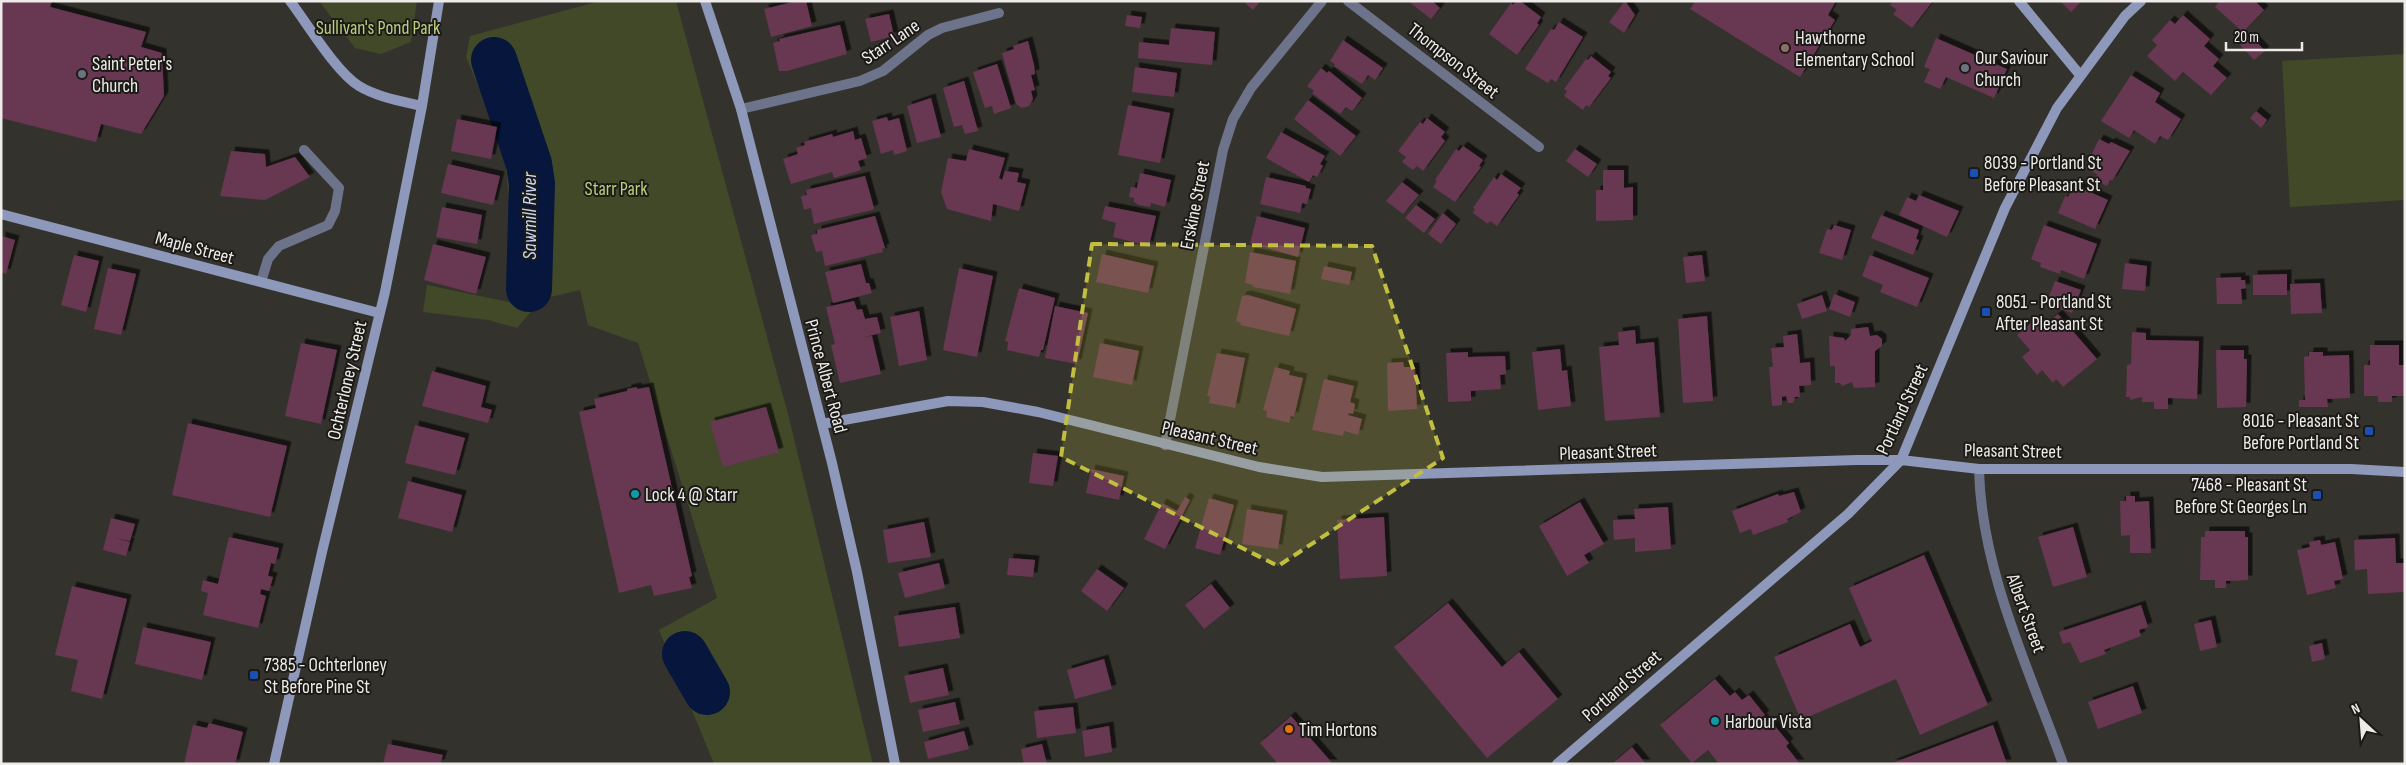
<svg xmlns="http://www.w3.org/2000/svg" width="2406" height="765" viewBox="0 0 2406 765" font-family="'Sofia Sans Condensed',sans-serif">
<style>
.green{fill:#424928}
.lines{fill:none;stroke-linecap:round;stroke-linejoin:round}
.river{stroke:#06163d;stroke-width:46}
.building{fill:#683752;filter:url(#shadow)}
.lane{stroke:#6d738a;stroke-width:10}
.street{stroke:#6d738a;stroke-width:10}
.secondary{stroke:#8d98bb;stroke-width:10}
.marked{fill:#c1be40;fill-opacity:0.2;stroke:#c1be40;stroke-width:4;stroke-dasharray:10 6;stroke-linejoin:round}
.education-dot{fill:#8d6e63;stroke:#1b1a17;stroke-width:2}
.worship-dot{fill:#6b7280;stroke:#1b1a17;stroke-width:2}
.transit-dot{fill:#1a4fb4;stroke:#1b1a17;stroke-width:2}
.culture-dot{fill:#0f9aa8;stroke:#1b1a17;stroke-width:2}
.food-dot{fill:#e8710a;stroke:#1b1a17;stroke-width:2}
.labels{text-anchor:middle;stroke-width:4;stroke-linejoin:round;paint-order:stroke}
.park-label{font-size:19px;fill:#bbcf7d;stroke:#1b1a17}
.poi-label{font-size:19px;fill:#eeece9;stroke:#1b1a17;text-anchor:start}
.street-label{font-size:19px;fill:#eeece9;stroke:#1b1a17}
.water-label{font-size:20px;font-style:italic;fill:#c8d7f4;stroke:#1b1a17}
</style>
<defs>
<filter id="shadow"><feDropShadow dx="4.5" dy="-4.5" stdDeviation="0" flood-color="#0009"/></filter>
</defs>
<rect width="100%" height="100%" fill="#34322c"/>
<path class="green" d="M319,1H417L411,42L381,54L355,48Z
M600,1H676L788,414L873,764H714L659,630L717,598L638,343L588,325L580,290L542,299L517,328L488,320L423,312L427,285L519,304L504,147L466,57L470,36Z
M2405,54V200L2290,207L2282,61Z"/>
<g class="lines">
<path class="river" d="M494,60L529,164L532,184L529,289
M685,654L707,692"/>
</g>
<path class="building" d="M1,1H52L50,7L146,32L141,47L162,53L164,96L141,134L101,124L96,142L1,118Z
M797,1H806L812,26L771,37L764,9Z
M1243,1H1261L1253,10Z
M1408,1H1432L1440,8L1431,19Z
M1516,1H1520L1541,17L1537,23L1539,25L1517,55L1489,34L1511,3L1513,5Z
M1625,1L1635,15L1624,33L1609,22Z
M1695,1H1836L1828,15L1835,20L1800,77L1690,9Z
M1893,1H1933L1912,28L1893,14L1897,10L1890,5Z
M2060,1H2082L2071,12Z
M2219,1H2255L2264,10L2243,32L2215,7Z
M889,14L894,36L871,42L865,19Z
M1127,15L1142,17L1140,28L1125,26Z
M2183,15L2210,39L2204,46L2219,59L2213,66L2227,78L2211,95L2183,72L2175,81L2147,56L2157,45L2152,40L2170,20L2175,24Z
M1559,22L1583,37L1556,82L1551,79L1548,83L1525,69L1551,29L1554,30Z
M840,25L847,54L787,71H779L773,43L780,41L779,39Z
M1171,28L1215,32L1212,65L1138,58L1139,42L1169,45Z
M2251,36L2265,51L2254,60L2240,45Z
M1936,38L2007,69L1994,98L1946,77L1940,89L1924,82L1930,69L1924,67Z
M1343,40L1383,68L1375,80L1368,75L1362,84L1334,66L1335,64L1330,61Z
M1028,41L1034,65L1035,74L1031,75L1035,90L1031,91L1033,99L1029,106L1022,108L1016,104L1002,53L1014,49L1013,46Z
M1591,56L1611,72L1608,76L1611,78L1589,107L1586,105L1583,110L1564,96L1567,91L1564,89L1586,59L1588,60Z
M997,64L1011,108L994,114L992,106L985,108L973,72Z
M1135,67L1177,73L1174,97L1132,92Z
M1321,68L1327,73L1329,71L1362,98L1352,111L1346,107L1340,114L1312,93L1314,91L1307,86Z
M2131,75L2160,93L2155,102L2181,119L2168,140L2160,136L2155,144L2134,130L2129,138L2101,121Z
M964,81L978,131L965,134L962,125L954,127L943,88Z
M931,98L941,137L917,143L907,106Z
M1308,100L1356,136L1340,156L1294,119Z
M1128,105L1170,113L1160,163L1118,155Z
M2256,111L2267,120L2261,128L2250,118Z
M887,117L888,121L899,118L907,151L894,155L893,150L881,154L872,121Z
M1427,118L1445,132L1441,137L1445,141L1423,171L1417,166L1413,170L1402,162L1406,157L1398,151L1420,122L1423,124Z
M457,119L497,127L491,159L451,151Z
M853,131L855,140L861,138L867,158L858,161L861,170L834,178L832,172L791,184L783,159L798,154L796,148L805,145L804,142L832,134L833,137Z
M1281,132L1325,156L1320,164L1323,166L1317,177L1313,175L1309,182L1266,158Z
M2099,139L2109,144L2111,142L2130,151L2112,181L2110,180L2107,186L2095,180L2097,174L2085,168Z
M1463,146L1483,160L1479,166L1481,167L1455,202L1433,187L1437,181L1435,180L1456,149L1459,151Z
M969,149L1005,158L999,178L1002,180L1005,171L1019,173L1017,182L1026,184L1019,211L993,204L991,221L947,209L941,192L948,158L966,161Z
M1575,149L1597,164L1588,177L1566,161Z
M231,151L265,154L266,167L295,157L310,177L265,200L220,196Z
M448,164L500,176L493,205L441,193Z
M1603,170H1624V188L1633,187V220L1596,221V190H1603Z
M1140,173L1171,180L1165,207L1151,203L1150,207L1139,205L1134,202V198L1129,197L1131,187L1137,188Z
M1501,174L1521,188L1517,193L1519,195L1497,226L1490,221L1488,224L1473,213L1475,209L1473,208L1494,177L1497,180Z
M865,176L874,208L872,210L814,224L811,208L804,210L801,196L807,195L806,190Z
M1266,177L1306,186V188L1311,189L1307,204L1302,203L1300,213L1260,204Z
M1402,182L1419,195L1403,214L1386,201Z
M2074,185L2108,200L2095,229L2058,213L2065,196L2068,197Z
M1919,195L1959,211L1947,237L1899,215L1907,197L1916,201Z
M1416,205L1435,219L1424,233L1405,218Z
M1105,206L1156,216L1149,246L1113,237L1116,223L1102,219Z
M442,207L482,215L477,244L436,237Z
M1443,213L1456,224L1441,244L1428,234Z
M1881,215L1919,230L1916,239L1919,240L1913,255L1871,238Z
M875,216L885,248L882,249L883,252L825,266L822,251L816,252L811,235L817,234V230Z
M1257,216L1305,228L1298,257L1250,243Z
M1834,225L1851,230L1842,260L1819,253L1827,229L1832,230Z
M2044,225L2097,244L2084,279L2061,270L2060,274L2040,267L2041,263L2031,259Z
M1,236L15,240L6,274L1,272Z
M433,244L486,257L476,294L424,280Z
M1250,252L1296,261L1290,294L1253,287V285L1245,283Z
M1102,254L1154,266L1148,293L1096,282Z
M74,255L99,261L86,312L61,305Z
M1702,255L1705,281L1686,283L1683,257Z
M1870,255L1929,278L1917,307L1880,292L1883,285L1862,276Z
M2125,263L2147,266L2145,291L2122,289Z
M861,264L866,283H869L872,293L833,303L825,272Z
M1324,266L1352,272L1349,285L1321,279Z
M108,268L136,274L121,335L94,329Z
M959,268L993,276L977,357L943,350Z
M2287,274V295H2253V275Z
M2241,277V280H2245L2246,288L2241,289L2242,304H2217L2216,278Z
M2055,281L2081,290L2072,313L2046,304Z
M2320,283L2322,313L2291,314L2290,284Z
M1019,288L1055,298L1043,350H1041L1039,357L1007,350L1008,342L1005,341Z
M1834,294L1855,302L1850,317L1829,309Z
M1248,295L1296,309L1289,336L1240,325L1241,323L1236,321L1242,296Z
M1822,295L1827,311L1802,319L1797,304Z
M854,301L857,310L862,309L865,319L877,317L881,333L865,337L872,336L881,374L840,383L831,345L835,344L826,307Z
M1055,306L1088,313L1077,364L1045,358Z
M919,311L927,360L899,366L890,317Z
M2058,314L2097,359L2063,387L2056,379L2053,383L2042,370L2037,375L2022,357L2030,350L2017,335L2036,319L2043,326Z
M1707,316L1713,401L1683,403L1678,319Z
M1868,327L1870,336L1877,335L1882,339V346L1875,351V387L1854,388L1852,382L1842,386L1840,383H1835V366H1830L1829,336L1844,338L1845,341L1851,335V329Z
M1635,330L1636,344L1654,342L1660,417L1605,421L1599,347L1619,345L1618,332Z
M2132,332L2146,333V340L2199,341L2197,399L2168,398V409H2154V402H2142V397L2130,400V397H2126L2127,365L2131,364Z
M1797,334L1800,363L1810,362L1811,385L1799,386L1800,397H1795L1793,403H1788L1786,396L1782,397V405L1772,406L1769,367H1773L1771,348L1784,347L1783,336Z
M301,343L337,350L321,424L285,416Z
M1100,343L1139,351L1132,385L1093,377Z
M2370,345H2399V365H2405V396H2392V402H2378V396H2364V365H2370Z
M1560,349L1562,371L1567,370L1571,406L1538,410L1532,352Z
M2216,350H2244V359H2247L2246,407L2217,408Z
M1468,352V357L1505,356L1506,374L1500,375L1501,389L1471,391V401L1448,402L1446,353Z
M2309,352H2323V356L2349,355L2350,398L2327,399L2328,407H2299V400H2305L2304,357L2309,356Z
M1217,353L1245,358L1235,408L1209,403L1210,396H1207Z
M1403,362L1404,367H1415L1417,409L1388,411L1387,363Z
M1275,367L1290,371L1289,375L1303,378L1294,417L1291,416L1289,423L1266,417L1267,411L1263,410Z
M432,371L486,386L481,407L492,410L488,423L422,406Z
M1324,379L1354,386L1350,402L1355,404L1353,414L1349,413L1348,415L1362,419L1358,435L1344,431L1343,436L1312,430Z
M637,387V389L649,387L692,576L689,577L692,588L654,596L651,585L619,593L579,412L596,408L594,399L627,391V389Z
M766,407L779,452L723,467L710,422Z
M188,423L287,446L270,517L172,495Z
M415,425L465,438L455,475L405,463Z
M1033,453L1058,456L1053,486L1029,483Z
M1091,469L1124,476L1119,500L1086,493Z
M408,481L462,495L452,532L398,518Z
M1794,492L1801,512L1787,519L1788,522L1753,535L1751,529L1740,533L1732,511L1778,494L1779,496Z
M2126,496H2135V502L2149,501L2151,553H2130V535L2121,536L2120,501H2126Z
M1185,497L1190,500L1165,549L1144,539L1162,503L1177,511Z
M1209,498L1234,505L1220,555L1195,548Z
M1580,502L1604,544L1584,555L1589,563L1567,576L1539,526Z
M1668,507L1671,549L1635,552V538L1614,540L1613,520L1635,519L1634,509Z
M1247,509L1283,515L1278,549L1242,544Z
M1384,517L1387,576L1340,579L1337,520Z
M111,518L135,524L130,541L115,538L130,542L126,556L103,550Z
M924,522L931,557L888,563L883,530Z
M2073,527L2087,577L2053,587L2038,537Z
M2205,531H2245V537H2248V580L2226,581V588H2215V580H2200L2201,537H2205Z
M229,537L279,548L275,564L271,563L268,576L273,577L269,591L261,589L260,594L266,596L258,628L203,615L208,593L201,591L203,580L218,584Z
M2395,538L2396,563H2404L2405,592L2368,594L2367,569L2355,570L2354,540Z
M2320,540L2321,545L2335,542L2343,579L2334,581L2336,588L2307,595L2297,550L2310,547L2309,542Z
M1924,555L1988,705L1920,735L1896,679L1801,720L1774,657L1850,624L1860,647L1872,641L1849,588Z
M1009,558L1035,560L1033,577L1007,575Z
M939,563L945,588L905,598L898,573Z
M1097,569L1124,588L1107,611L1081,591Z
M1211,584L1230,608L1204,629L1185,605Z
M72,586L127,599L102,699L71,691L78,660L55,655Z
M1448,603L1502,667L1519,652L1558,699L1487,758L1394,647Z
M2141,605L2148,627L2139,630L2141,636L2104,650L2106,654L2080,663L2070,642L2063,644L2059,632Z
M955,607L960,638L899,647L894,616Z
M2211,620L2217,647L2200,651L2194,624Z
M143,627L211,642L202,680L135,664Z
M2322,643L2325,659L2312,662L2309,646Z
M1104,659L1112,689L1075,699L1067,670Z
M943,668L949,695L910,703L904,676Z
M1715,679L1730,696L1735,692L1742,700L1749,695L1765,715L1762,717L1770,727L1773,724L1789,743L1786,746L1800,764H1719L1708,750L1692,763L1660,725Z
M2133,686L2142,713L2098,729L2088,702Z
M955,702L960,724L923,732L918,710Z
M1073,707L1076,733L1037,738L1034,711Z
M1291,716L1333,764H1278L1260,743Z
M209,723L243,732L235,764H184L193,725L207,728Z
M1993,725L2007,764H1890Z
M1109,726L1112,752L1085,757L1082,731Z
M964,731L969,749L928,759L924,742Z
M388,744L443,755L440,764H383Z
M1042,744L1047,764H1024L1021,749Z
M1632,747L1646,764H1612Z"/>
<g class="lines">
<path class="lane" d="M261,282L268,259L279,246L328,225L335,211L339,188L304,150"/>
<path class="street" d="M1348,1L1539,147
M741,109L860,81L883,71L928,35L942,28L999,13
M1165,445L1223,150L1233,119L1251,88L1322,1
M1979,469C1981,570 2029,669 2063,764"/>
<path class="secondary" d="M290,1C307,23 336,72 359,86C377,97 401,101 422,106
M705,1L741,109L832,463L857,572L895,764
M2019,1L2080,75
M1,214L379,313
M822,424L948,401L983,402L1038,412L1259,467L1322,477L1857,460H1901L1979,469H2351L2405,472
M274,764L322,552L385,292L422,106L439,1
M1557,764L1848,514L1901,460L2005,208L2057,108L2125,16L2141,1"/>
</g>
<path class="marked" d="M1092,244L1372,246L1443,458L1278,566L1061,457Z"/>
<circle class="education-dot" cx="1785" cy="48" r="5"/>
<g class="worship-dot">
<circle cx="1965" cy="68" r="5"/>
<circle cx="82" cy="74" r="5"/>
</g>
<g class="transit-dot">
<rect x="1969" y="168" width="10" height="10" rx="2.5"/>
<rect x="1981" y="307" width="10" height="10" rx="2.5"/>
<rect x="2364" y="426" width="10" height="10" rx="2.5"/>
<rect x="2312" y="490" width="10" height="10" rx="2.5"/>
<rect x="249" y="670" width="10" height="10" rx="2.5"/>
</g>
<g class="culture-dot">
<circle cx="635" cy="494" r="5"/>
<circle cx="1715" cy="721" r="5"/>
</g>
<circle class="food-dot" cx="1289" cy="729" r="5"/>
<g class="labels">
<g class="park-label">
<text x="378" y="34">Sullivan's Pond Park</text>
<text x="616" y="195">Starr Park</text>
</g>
<g class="poi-label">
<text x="1795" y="44">Hawthorne<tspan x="1795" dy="22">Elementary School</tspan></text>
<text x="1975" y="64">Our Saviour<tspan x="1975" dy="22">Church</tspan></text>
<text x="92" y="70">Saint Peter's<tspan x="92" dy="22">Church</tspan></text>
<text x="1984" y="169">8039 - Portland St<tspan x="1984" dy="22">Before Pleasant St</tspan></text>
<text x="1996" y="308">8051 - Portland St<tspan x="1996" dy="22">After Pleasant St</tspan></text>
<text x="2359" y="427" text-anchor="end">8016 - Pleasant St<tspan x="2359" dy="22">Before Portland St</tspan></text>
<text x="2307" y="491" text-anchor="end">7468 - Pleasant St<tspan x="2307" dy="22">Before St Georges Ln</tspan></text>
<text x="645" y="501">Lock 4 @ Starr</text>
<text x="264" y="671">7385 - Ochterloney<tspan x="264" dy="22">St Before Pine St</tspan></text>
<text x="1725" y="728">Harbour Vista</text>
<text x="1299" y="736">Tim Hortons</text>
</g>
<g class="street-label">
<text transform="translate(890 41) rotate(-34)" y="7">Starr Lane</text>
<text transform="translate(1454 60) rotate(38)" y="7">Thompson Street</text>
<text transform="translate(1194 205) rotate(-79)" y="7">Erskine Street</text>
<text transform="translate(195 247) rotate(15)" y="7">Maple Street</text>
<text transform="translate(827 376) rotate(75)" y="7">Prince Albert Road</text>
<text transform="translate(346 380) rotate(-77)" y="7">Ochterloney Street</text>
<text transform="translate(1901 409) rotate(-65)" y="7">Portland Street</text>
<text transform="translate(1210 437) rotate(13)" y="7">Pleasant Street</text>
<text transform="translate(2013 450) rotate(1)" y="7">Pleasant Street</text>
<text transform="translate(1608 451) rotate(-2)" y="7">Pleasant Street</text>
<text transform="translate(2027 613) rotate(70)" y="7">Albert Street</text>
<text transform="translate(1621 685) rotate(-41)" y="7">Portland Street</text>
</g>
<g class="water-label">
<text transform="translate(529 216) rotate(-90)" y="7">Sawmill River</text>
</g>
</g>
<rect width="2406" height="765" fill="none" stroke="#eeece9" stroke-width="5"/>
<g transform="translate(2361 720) rotate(334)" stroke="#1b1a17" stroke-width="4" paint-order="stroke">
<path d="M0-4L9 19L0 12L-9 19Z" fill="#eeece9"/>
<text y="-8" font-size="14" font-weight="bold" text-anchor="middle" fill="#eeece9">N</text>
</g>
<path d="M2226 42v8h76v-8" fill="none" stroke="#eeece9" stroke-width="2.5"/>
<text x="2234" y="42" font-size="15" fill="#eeece9" stroke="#1b1a17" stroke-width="4" paint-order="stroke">20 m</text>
</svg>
